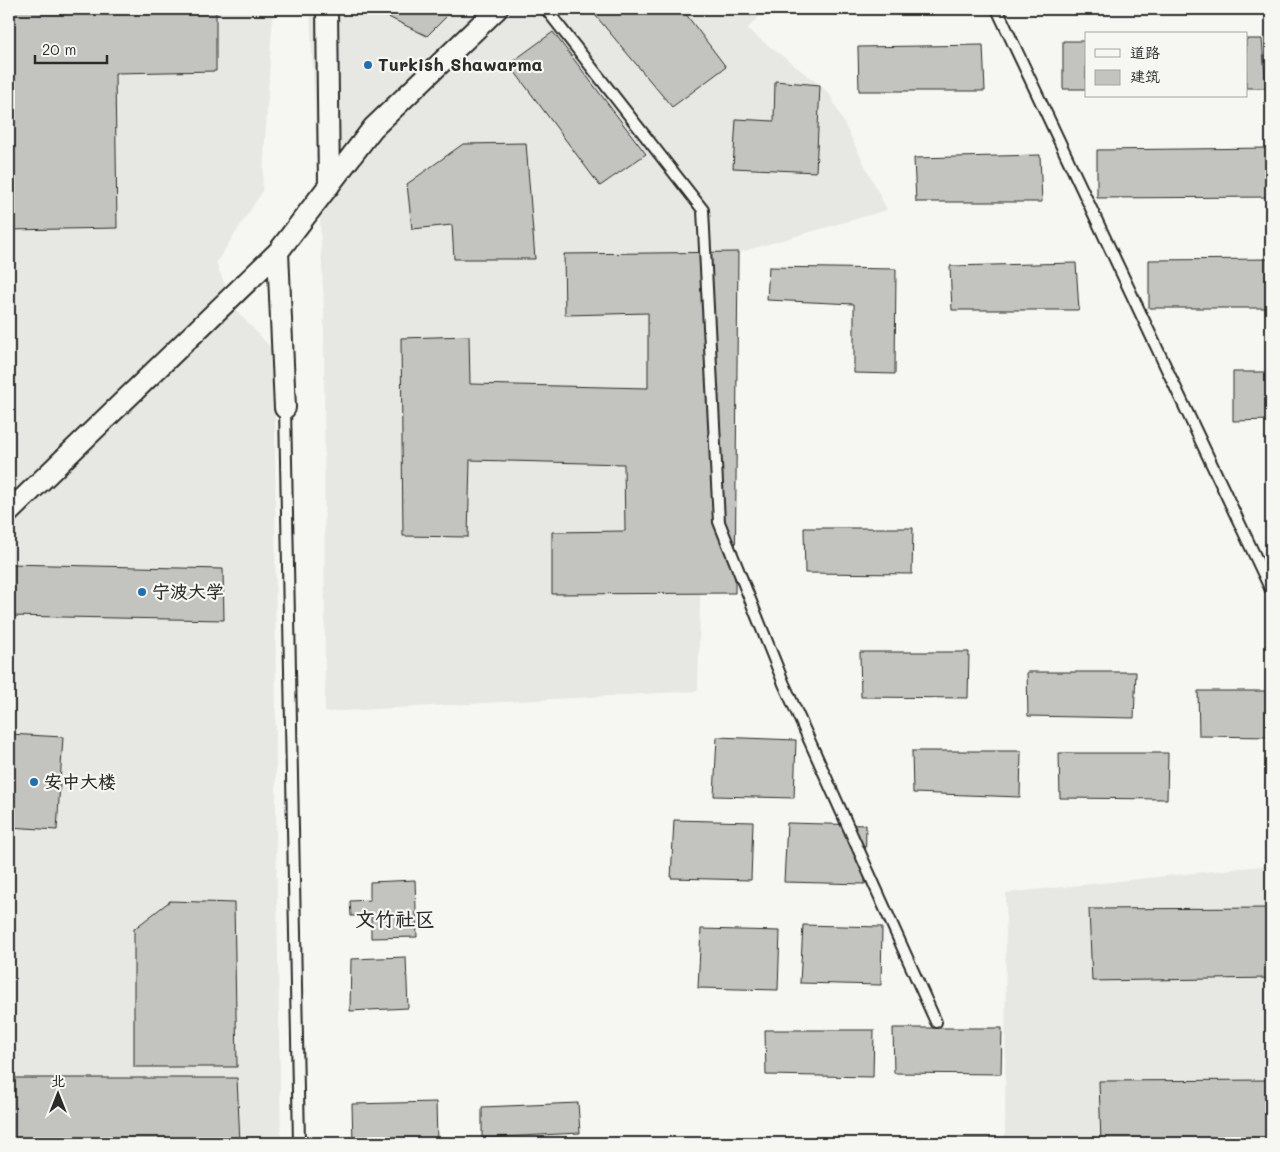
<svg xmlns="http://www.w3.org/2000/svg" width="1280" height="1152" viewBox="0 0 1280 1152" font-family="Mali,'LXGW WenKai TC',sans-serif">
<style>
.built{fill:#e7e7e3}
.building{fill:#c3c3c0;stroke:#2b2b2b}
.lines{fill:none;stroke-linecap:round;stroke-linejoin:round}
.lane-casing{stroke:#2b2b2b;stroke-width:14}
.street-casing{stroke:#2b2b2b;stroke-width:24}
.lane{stroke:#f6f6f2;stroke-width:10}
.street{stroke:#f6f6f2;stroke-width:20}
.poi-dot{fill:#1f6fb2;stroke:#f6f6f2;stroke-width:2}
.labels{text-anchor:middle;stroke-width:4.5;stroke-linejoin:round;paint-order:stroke}
.poi-label{font-size:18px;font-weight:bold;fill:#2b2b2b;stroke:#f6f6f2;text-anchor:start}
.quarter-label{font-size:20px;font-weight:bold;fill:#2b2b2b;stroke:#f6f6f2}
</style>
<rect width="100%" height="100%" fill="#f6f6f2"/>
<filter id="ink" filterUnits="userSpaceOnUse"><feTurbulence type="fractalNoise" baseFrequency=".02" numOctaves="2"/><feDisplacementMap in="SourceGraphic" scale="10" xChannelSelector="R" yChannelSelector="G"/><feConvolveMatrix kernelMatrix="1 2 1 2 8 2 1 2 1" color-interpolation-filters="sRGB"/></filter>
<g filter="url(#ink)">
<path class="built" d="M9,9H273L262,192L216,263L234,308L275,352L276,833L281,1143H9Z
M310,9H766L747,29L820,85L830,95L887,210L705,262L703,469L698,691L325,712L324,309Z
M1271,865V1143H1005L1006,893Z"/>
<path class="building" d="M9,9H216V71L115,73L117,228L9,230Z
M372,9H454L427,36Z
M590,9H682L726,67L672,107Z
M553,32L646,154L600,186L509,64Z
M1246,39H1262L1266,88H1246Z
M1063,41H1086V89H1063Z
M983,45L985,91H859L858,47Z
M775,81L820,85L816,172L733,168L736,119L774,121Z
M526,143L535,259H454L452,225L412,229L407,184L463,144Z
M1271,148V197L1097,198V150Z
M1040,155L1042,202H916L914,158Z
M738,252L735,593L552,594V532L625,531L624,464L470,460L468,537L403,536L401,338L469,336L470,384L648,388V313L565,315L564,254Z
M1271,259V308H1149V260Z
M1076,263L1079,310H952L950,266Z
M769,267L896,269L895,374L854,373V304L767,300Z
M1233,372H1271V420L1233,421Z
M804,528H913L912,574L805,573Z
M9,564L223,569L224,620L9,616Z
M860,652H969L968,698L861,697Z
M1027,672H1136L1134,718L1028,716Z
M1198,691H1271V737L1199,736Z
M9,734L63,737L57,830L9,827Z
M717,737L796,740L794,798L714,796Z
M912,751H1021L1020,797L913,793Z
M1059,753H1168L1167,799L1060,798Z
M674,820L753,822L751,880L671,878Z
M787,823L866,825L865,884L784,882Z
M415,880L417,937L371,938V916H351L350,901L370,900V882Z
M170,901L234,903L237,1067H134V929Z
M1271,908V978L1092,981L1089,909Z
M803,925L882,927L881,985L800,983Z
M701,929L780,931L778,990L698,988Z
M406,957L408,1008L350,1011L351,959Z
M893,1028H1002L1001,1074L894,1073Z
M765,1030H874L873,1077L766,1075Z
M11,1078H237L240,1143H18L9,1134V1079Z
M1271,1080V1143H1101L1099,1081Z
M436,1102L437,1141L353,1143L352,1104Z
M578,1103L580,1133L482,1138V1107Z
M905,1139H1014V1143H905Z"/>
<g class="lines">
<defs>
<path id="lane" d="M546,9L703,210L719,522L784,684L936,1022
M997,9L1271,590
M285,408L299,1143"/>
<path id="street" d="M327,9L329,186
M278,252L373,128L497,9
M9,512L278,252L285,408"/>
</defs>
<use href="#lane" class="lane-casing"/>
<use href="#street" class="street-casing"/>
<use href="#lane" class="lane"/>
<use href="#street" class="street"/>
</g>
</g>
<g class="poi-dot">
<circle cx="368" cy="65" r="5"/>
<circle cx="142" cy="592" r="5"/>
<circle cx="34" cy="782" r="5"/>
</g>
<g class="labels">
<g class="poi-label">
<text x="378" y="71">Turkish Shawarma</text>
<text x="152" y="598">宁波大学</text>
<text x="44" y="788">安中大楼</text>
</g>
<g class="quarter-label">
<text x="395" y="926">文竹社区</text>
</g>
</g>
<rect width="1280" height="1152" fill="none" stroke="#f6f6f2" stroke-width="30"/>
<rect x="15" y="15" width="1250" height="1122" fill="none" stroke="#2b2b2b" stroke-width="2" filter="url(#ink)"/>
<rect x="1085" y="32" width="162" height="65" fill="#f6f6f2" stroke="#a5a5a2"/>
<rect x="1095" y="49" width="25" height="8" fill="#f6f6f2" stroke="#a5a5a2"/>
<text x="1130" y="58" font-size="15" fill="#2b2b2b">道路</text>
<rect x="1095" y="70" width="25" height="15" fill="#c3c3c0" stroke="#a5a5a2"/>
<text x="1130" y="82" font-size="15" fill="#2b2b2b">建筑</text>
<g transform="translate(58 1094)" stroke="#f6f6f2" stroke-width="4" paint-order="stroke">
<path d="M0-4L9 19L0 12L-9 19Z" fill="#2b2b2b"/>
<text y="-8" font-size="14" font-weight="bold" text-anchor="middle" fill="#2b2b2b">北</text>
</g>
<path d="M35 55v8h72v-8" fill="none" stroke="#2b2b2b" stroke-width="2.5"/>
<text x="42" y="55" font-size="15" fill="#2b2b2b" stroke="#f6f6f2" stroke-width="4" paint-order="stroke">20 m</text>
</svg>
